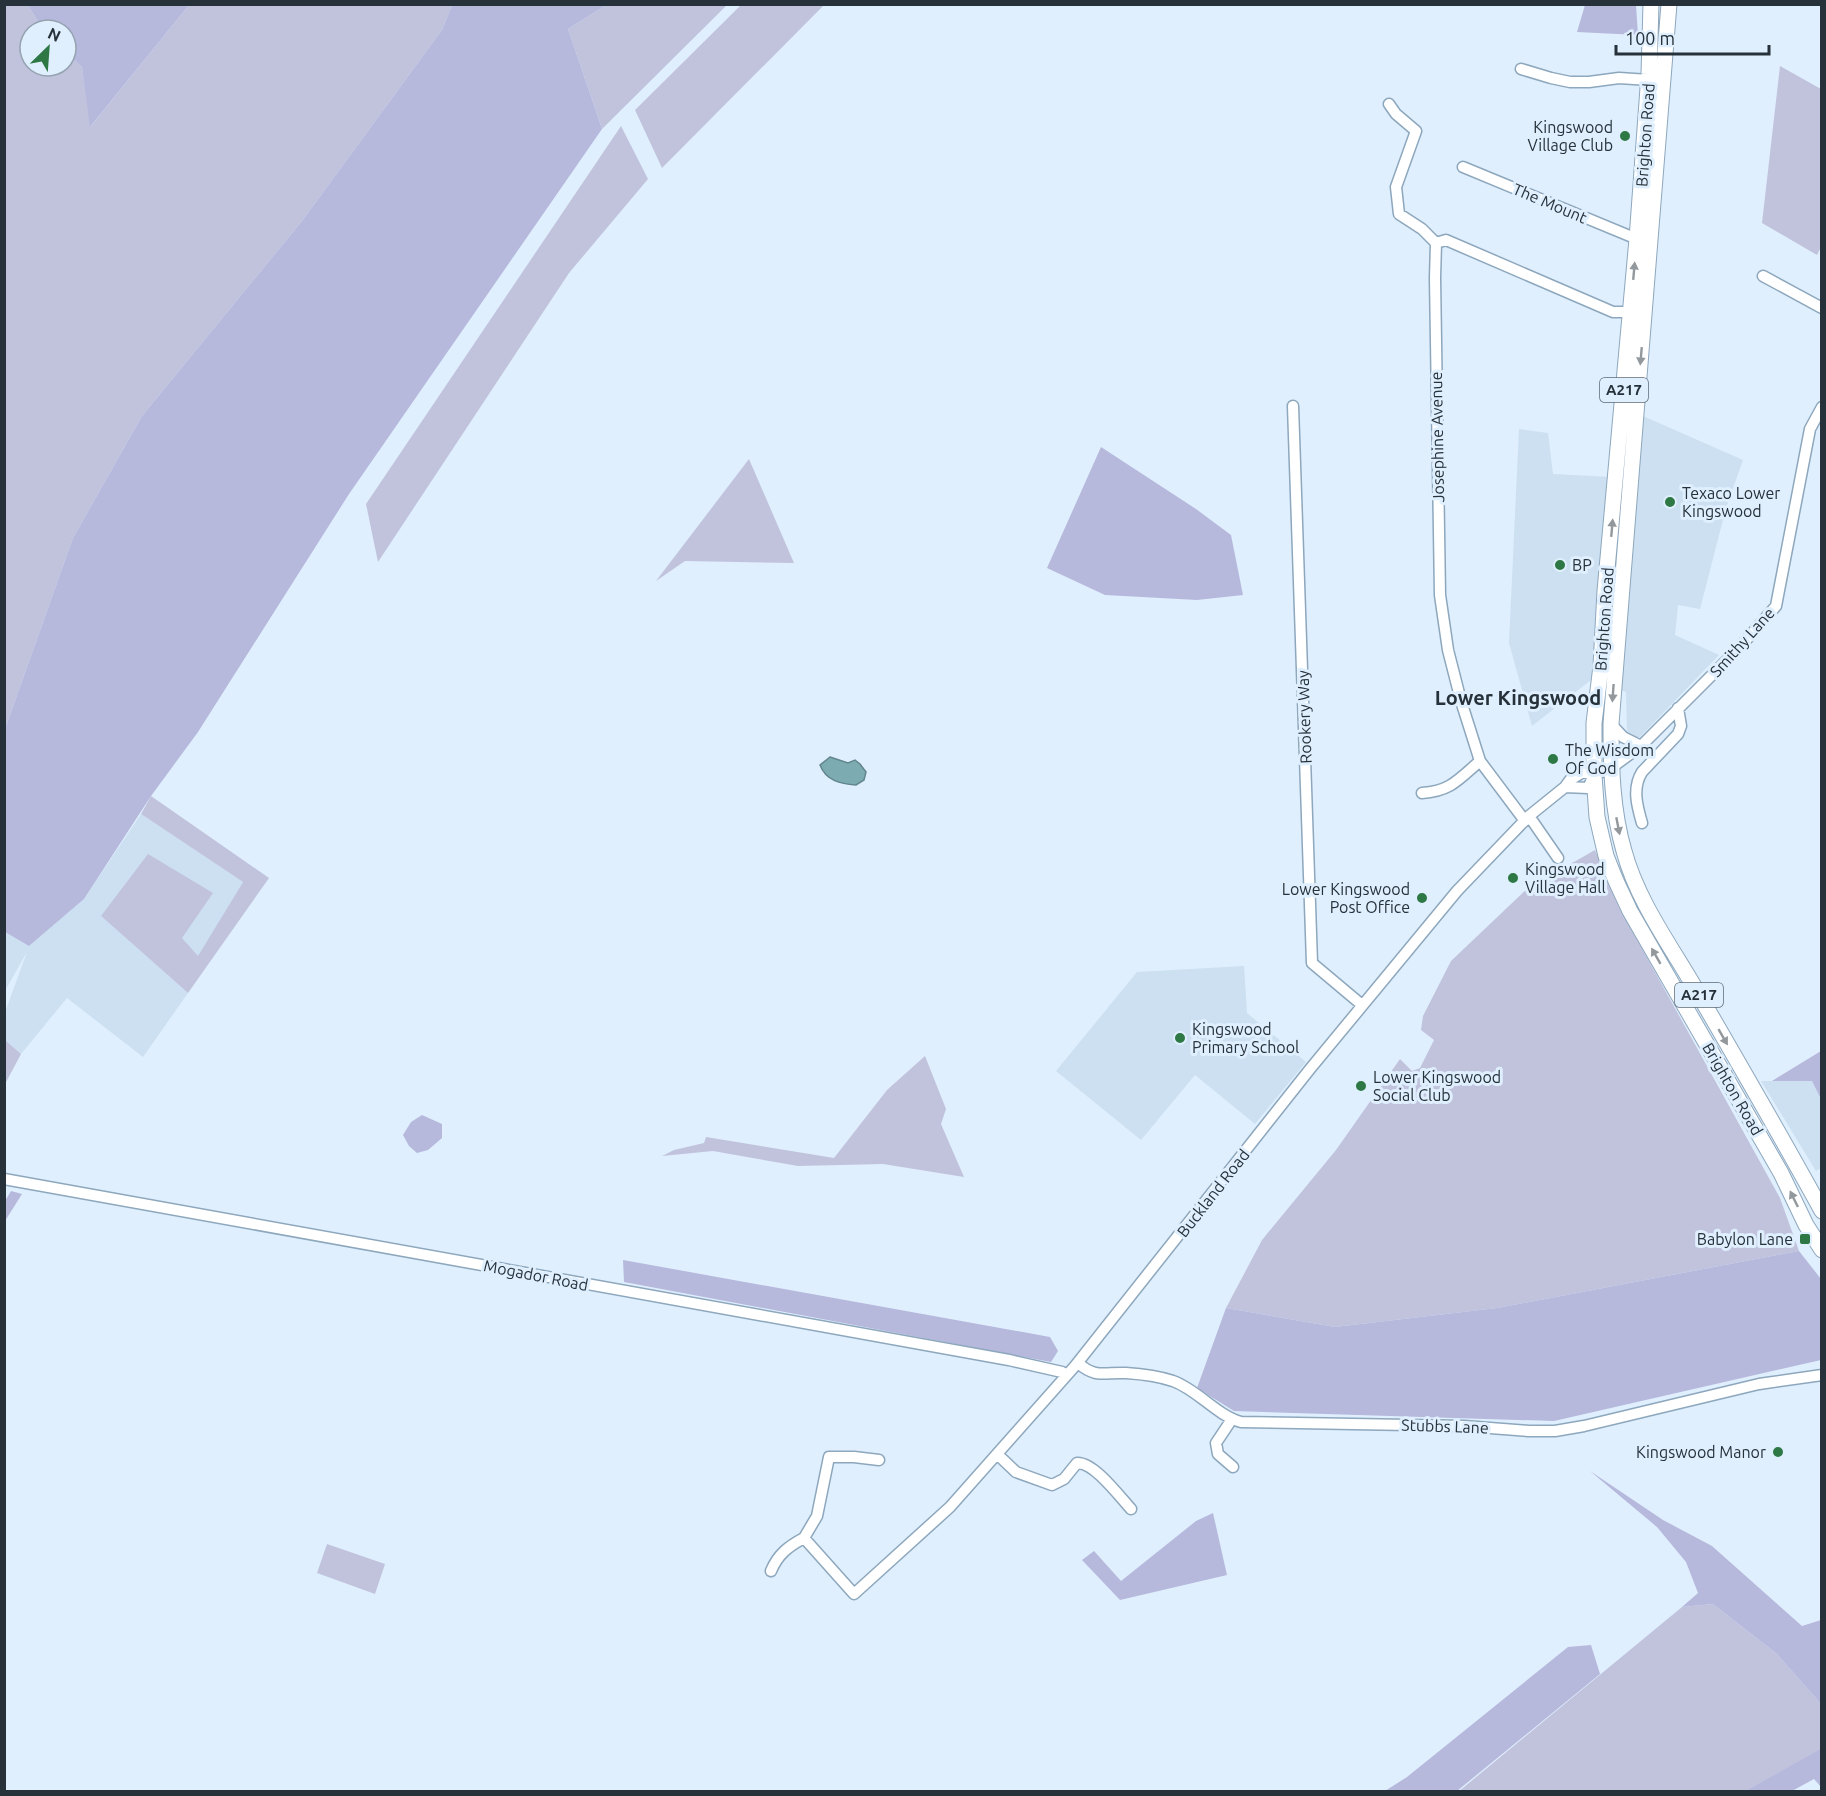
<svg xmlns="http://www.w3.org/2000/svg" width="1826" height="1796" viewBox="0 0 1826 1796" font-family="Ubuntu,sans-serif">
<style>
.built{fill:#cce0f1}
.green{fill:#c1c3dd}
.forest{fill:#b6b8dc}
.water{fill:#7cabb1;stroke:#62868d;stroke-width:1.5}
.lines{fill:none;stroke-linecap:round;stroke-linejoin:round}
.minor-casing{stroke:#8da7bd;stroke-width:13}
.highway-casing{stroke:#8da7bd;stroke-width:17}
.minor{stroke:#fff;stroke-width:10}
.highway{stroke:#fff;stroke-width:15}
.oneway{fill:#92989c}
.poi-dot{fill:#2e7845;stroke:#dfeffe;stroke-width:2}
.labels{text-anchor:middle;stroke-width:6;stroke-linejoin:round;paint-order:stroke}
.shield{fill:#dfeffe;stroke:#5e6a75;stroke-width:1.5}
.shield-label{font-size:15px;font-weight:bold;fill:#26313a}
.poi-label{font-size:16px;fill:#26313a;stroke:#dfeffe;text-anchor:start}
.street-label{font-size:16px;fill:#26313a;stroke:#dfeffe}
.quarter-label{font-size:20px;font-weight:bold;fill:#26313a;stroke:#dfeffe}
</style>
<rect width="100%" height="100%" fill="#dfeffe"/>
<path class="built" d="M1643,416L1743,460L1726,508L1700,609L1678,605L1675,635L1719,655L1640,737H1633L1627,732L1626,692L1591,680L1532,726L1509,643L1519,429L1548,433L1553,474L1611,477Z
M141,814L243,882L198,957L181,938L101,916L188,993L143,1057L67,998L21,1054L5,1040L4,1015L27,952L5,991V932L29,946L84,899Z
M1244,966L1247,1013L1306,1062L1255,1124L1195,1075L1141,1140L1056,1071L1137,972Z
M1761,1081H1812L1822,1099L1821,1168L1816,1171Z"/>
<path class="green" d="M5,5H28L43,30H30V66H66V52L82,67L91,126L189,5H452L442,30L302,221L142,416L73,538L5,729Z
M606,5H727L602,129L568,29Z
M741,5H824L662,168L635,110Z
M1780,66L1821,89L1822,245L1817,255L1762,223Z
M621,126L648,179L569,273L378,562L366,504Z
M749,459L794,563L685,561L656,581Z
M151,796L269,878L188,993L101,916L148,854L213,893L182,938L198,956L243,882L141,814Z
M1595,850L1619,907L1780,1198L1799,1251L1497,1308L1335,1327L1226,1308L1262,1240L1336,1150L1400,1059L1412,1071L1420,1068L1434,1040L1421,1030L1423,1016L1451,961L1529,887L1551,871L1574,862Z
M5,1040L21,1054L5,1084Z
M925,1056L946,1109L941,1124L964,1177L883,1164L798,1166L713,1151L662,1156L674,1150L704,1143L706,1137L834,1158L887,1090Z
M327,1544L385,1564L375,1594L317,1573Z
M1713,1604L1777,1654L1821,1704V1750L1745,1791L1458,1792L1682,1607Z"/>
<path class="forest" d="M28,5H189L90,127L82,67L66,52V30H43Z
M452,5H606L568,29L602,129L349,494L198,732L151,796L84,899L29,946L5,932V729L73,538L142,416L302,221L442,30Z
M1585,5H1636L1638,35L1577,32Z
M1101,447L1196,509L1231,535L1243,595L1197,600L1105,595L1047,568Z
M1821,1051V1099L1812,1081H1772Z
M422,1115L442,1124V1138L428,1150L417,1153L409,1146L403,1135L411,1122Z
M11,1191L22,1194L5,1221V1201Z
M1799,1251L1821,1279V1360L1554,1421L1234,1411L1197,1388L1226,1308L1335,1327L1497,1308Z
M623,1260L1050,1337L1058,1351L1051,1362L624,1282Z
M1590,1471L1663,1520L1712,1546L1802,1626L1821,1620V1704L1777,1654L1713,1604L1682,1607L1698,1593L1686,1562L1657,1527Z
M1213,1513L1227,1575L1120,1600L1082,1560L1094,1551L1121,1581L1196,1521Z
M1591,1645L1600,1674L1457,1791H1385L1407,1777L1568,1647Z
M1821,1749V1787L1814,1779L1792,1791H1745Z"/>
<path class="water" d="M830,757L848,763L855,760L860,764L866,772L864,780L856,785C841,784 826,781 820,765Z"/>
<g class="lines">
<defs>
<path id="minor" d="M1521,69L1551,78L1570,82H1589L1619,78L1649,80
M1389,104L1396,114L1416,131L1396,187L1399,214L1422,229L1436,243
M1463,167L1637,239
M1763,276L1822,308
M1293,406L1312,963L1362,1005
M1611,724L1623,737L1641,746
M1594,775L1611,768L1641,746L1740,647L1776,606L1810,429L1822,407
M1565,787L1588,788L1594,775
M1422,793C1451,791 1459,779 1480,761
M1529,816L1558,858
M1525,821L1480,761L1461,701L1448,650L1440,595L1435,278L1436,243L1446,240L1613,312H1630
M1642,823C1637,806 1632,788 1642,772L1678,734L1681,726L1678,708
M4,1179L1009,1360L1062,1372L1067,1375
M1078,1363C1096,1379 1105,1372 1126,1373C1142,1374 1158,1376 1173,1381C1198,1390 1216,1415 1241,1422L1464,1426L1529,1431H1555L1584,1426L1759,1384L1822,1375
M1232,1419L1216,1443L1218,1454L1233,1467
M997,1454L1016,1472L1052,1485L1064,1479L1077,1463C1094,1462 1119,1496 1131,1509
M879,1460L854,1457H829L817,1516L804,1538L854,1594L950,1507L1075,1366L1310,1069L1457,891L1529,816L1565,787L1570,780L1583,772L1594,775
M771,1571C778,1554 789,1546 804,1538"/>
<path id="highway" d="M1651,4L1649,74L1637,239L1605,591L1601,666L1594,723V775L1597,817L1606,856L1616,881L1630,911L1781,1173L1806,1225L1822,1250
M1669,4L1611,724C1611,767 1612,810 1624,851C1637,900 1670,945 1695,988C1738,1062 1781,1136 1822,1211"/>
</defs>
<use href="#minor" class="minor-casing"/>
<use href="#highway" class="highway-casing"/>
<use href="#minor" class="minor"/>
<use href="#highway" class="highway"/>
</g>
<defs><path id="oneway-solid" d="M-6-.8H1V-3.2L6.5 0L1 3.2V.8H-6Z" transform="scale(1.5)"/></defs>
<g class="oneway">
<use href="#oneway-solid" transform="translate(1634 271) rotate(-85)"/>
<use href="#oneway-solid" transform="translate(1641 356) rotate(95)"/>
<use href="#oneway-solid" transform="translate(1612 528) rotate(-85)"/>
<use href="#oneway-solid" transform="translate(1613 693) rotate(94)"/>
<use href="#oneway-solid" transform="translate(1618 826) rotate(79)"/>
<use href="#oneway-solid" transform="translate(1656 956) rotate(-120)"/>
<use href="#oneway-solid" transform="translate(1723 1037) rotate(60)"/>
<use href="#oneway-solid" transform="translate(1794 1199) rotate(-116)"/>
</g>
<g class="poi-dot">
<circle cx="1625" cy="136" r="6"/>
<circle cx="1670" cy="502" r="6"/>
<circle cx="1560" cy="565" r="6"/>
<circle cx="1553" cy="759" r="6"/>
<circle cx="1513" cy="878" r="6"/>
<circle cx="1422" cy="898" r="6"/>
<circle cx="1180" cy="1038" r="6"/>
<circle cx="1361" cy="1086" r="6"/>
<rect x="1799" y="1233" width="12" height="12" rx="3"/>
<circle cx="1778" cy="1452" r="6"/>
</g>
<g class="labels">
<g class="shield">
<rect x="1600" y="378" width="48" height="24" rx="4.5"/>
<rect x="1675" y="983" width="48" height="24" rx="4.5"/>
</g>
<g class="shield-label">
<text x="1624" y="395">A217</text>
<text x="1699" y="1000">A217</text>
</g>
<g class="poi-label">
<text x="1613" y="133" text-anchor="end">Kingswood<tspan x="1613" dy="18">Village Club</tspan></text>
<text x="1682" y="499">Texaco Lower<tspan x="1682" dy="18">Kingswood</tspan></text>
<text x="1572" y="571">BP</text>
<text x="1565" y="756">The Wisdom<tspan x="1565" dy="18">Of God</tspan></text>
<text x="1525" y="875">Kingswood<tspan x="1525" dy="18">Village Hall</tspan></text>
<text x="1410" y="895" text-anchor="end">Lower Kingswood<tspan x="1410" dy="18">Post Office</tspan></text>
<text x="1192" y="1035">Kingswood<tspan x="1192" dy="18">Primary School</tspan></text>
<text x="1373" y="1083">Lower Kingswood<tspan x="1373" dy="18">Social Club</tspan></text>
<text x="1793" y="1245" text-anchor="end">Babylon Lane</text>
<text x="1766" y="1458" text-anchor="end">Kingswood Manor</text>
</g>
<g class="street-label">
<text transform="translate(1645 135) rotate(-86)" y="6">Brighton Road</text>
<text transform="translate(1550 203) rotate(23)" y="6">The Mount</text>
<text transform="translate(1437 437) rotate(-91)" y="6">Josephine Avenue</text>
<text transform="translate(1604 619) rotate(-86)" y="6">Brighton Road</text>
<text transform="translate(1742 642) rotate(-48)" y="6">Smithy Lane</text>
<text transform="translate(1304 717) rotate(-92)" y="6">Rookery Way</text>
<text transform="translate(1733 1089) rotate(60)" y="6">Brighton Road</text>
<text transform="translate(1213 1193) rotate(-52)" y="6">Buckland Road</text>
<text transform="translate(536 1275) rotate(11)" y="6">Mogador Road</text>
<text transform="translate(1445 1426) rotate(2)" y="6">Stubbs Lane</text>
</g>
<g class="quarter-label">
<text x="1518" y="705">Lower Kingswood</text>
</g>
</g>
<rect width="1826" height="1796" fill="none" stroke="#26313a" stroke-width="12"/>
<g transform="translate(48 48) rotate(25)"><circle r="28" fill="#dfeffe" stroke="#95a3b0" stroke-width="1.5"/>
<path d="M0-4.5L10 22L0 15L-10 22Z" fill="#2e7845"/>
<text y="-9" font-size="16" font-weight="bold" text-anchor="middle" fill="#26313a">N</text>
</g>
<path d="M1616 45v9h153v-9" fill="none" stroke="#26313a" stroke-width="3"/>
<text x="1625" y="45" font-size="18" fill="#26313a" stroke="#dfeffe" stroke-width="4.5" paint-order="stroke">100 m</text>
</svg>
